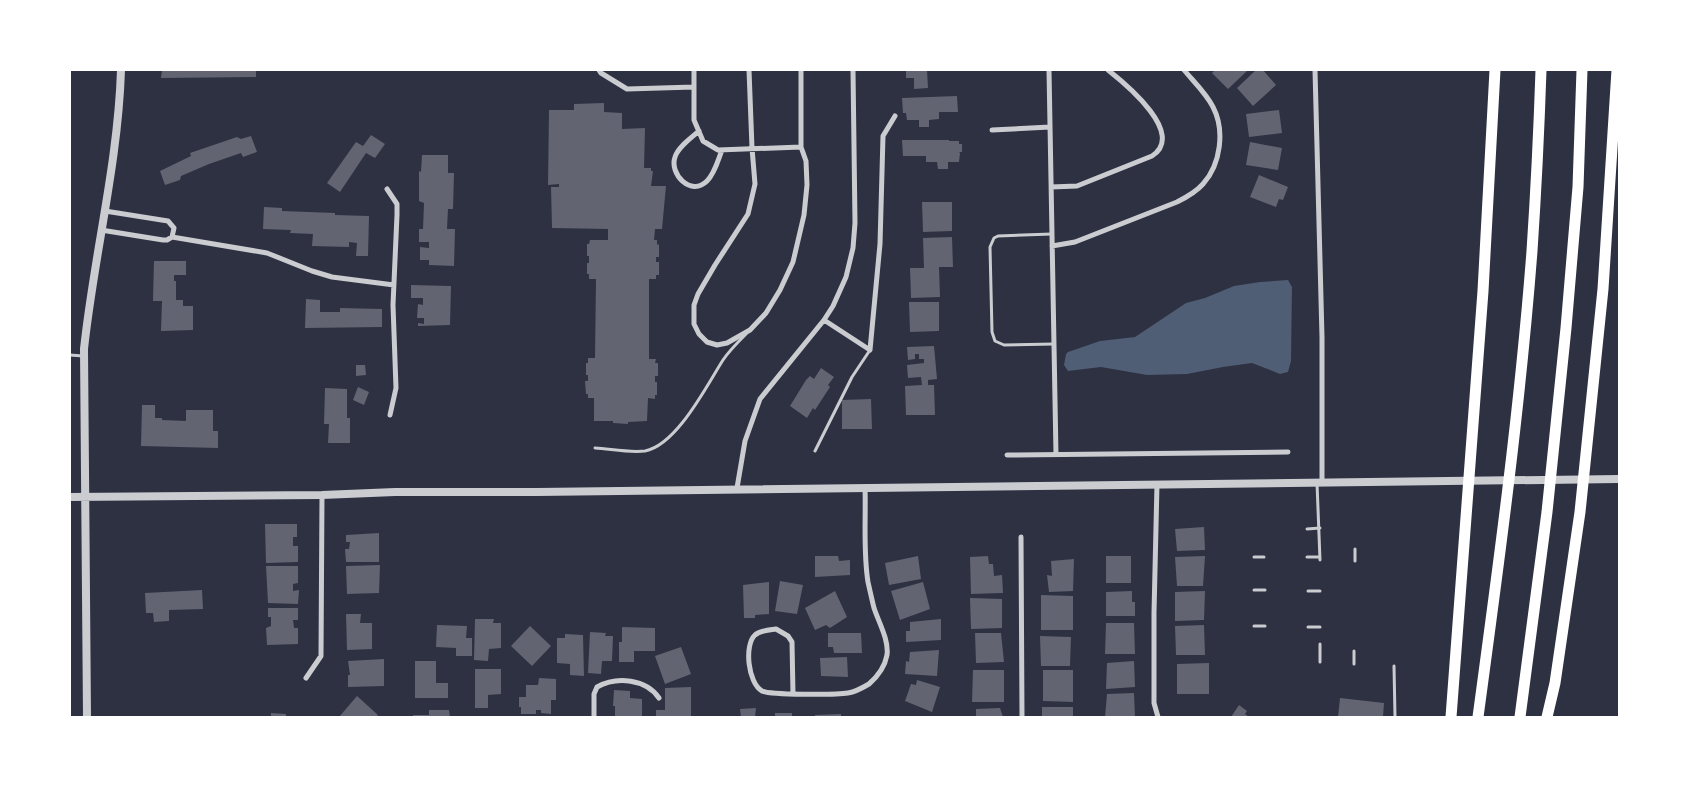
<svg xmlns="http://www.w3.org/2000/svg" width="1689" height="787" viewBox="0 0 1689 787" font-family="Roboto,sans-serif">
<style>
.water{fill:#4f5d75}
.building{fill:#626471}
.lines{fill:none;stroke-linecap:round;stroke-linejoin:round}
.service{stroke:#caccd0;stroke-width:3}
.minor{stroke:#caccd0;stroke-width:5}
.tertiary{stroke:#caccd0;stroke-width:8}
.motorway{stroke:#fff;stroke-width:11}
</style>
<rect width="100%" height="100%" fill="#2d3142"/>
<path class="water" d="M1288,280L1292,287L1291,361L1288,372L1280,374L1252,363L1223,367L1187,374L1147,375L1101,367L1068,371L1064,365L1066,354L1068,352L1100,341L1135,337L1186,303L1205,298L1234,286L1260,282Z"/>
<path class="building" d="M162,70H256V77L161,78Z
M906,70H927L928,88L914,89V78H906Z
M1215,70H1248L1228,89L1212,73Z
M1256,70H1263L1276,85L1253,106L1237,88Z
M957,96L958,112H939V119L929,120V127H919V120H907L906,113H903L902,98Z
M604,103V112L622,113V129L645,128L644,168H651V171H653L651,186H666L662,229H655L654,240H657V245L659,244V257H656V262H659V275H656V279H649V359H656L655,363H658V376H655V382H657V395H655V399L648,398L647,421L628,422V424L613,423V421H594V398H588V394H586L585,381H588V375H586V363H588V358H595L596,279H589V274H587V263H589V256H587V244H589L590,240H608V229L552,228L551,187H559V184L548,185L549,110H574V104Z
M1279,110L1282,133L1249,137L1246,114Z
M371,135L385,144L375,158L366,153L340,192L327,183L356,142L363,146Z
M251,136L257,152L243,157L241,153L209,164L181,176L180,180L165,185L160,171L191,156L190,153L237,137L241,139Z
M902,140H949V141H959V144H962V152H959L960,153L959,162H948V169H938L937,162H926V156H903Z
M1250,142L1282,148L1278,170L1246,165Z
M422,155H448V173H454L453,209H448L447,229H455L454,266L429,265V260H420V247L429,248V242H419V229H423L424,203L419,201V171L421,172Z
M1259,175L1288,187L1283,200L1279,199L1276,207L1250,197Z
M922,202H952V231L923,232Z
M264,207L282,208V211L335,213V215L369,216L368,256H356L357,243L349,242V247L312,246L313,234L290,233L291,230L263,229Z
M952,237L953,267H939L940,297L911,298L910,268H924L923,238Z
M154,261H186V275H174V281H176V300H183V306H193V330L161,331L162,301H153Z
M411,285L451,286L450,325L418,326V323L424,324V318H417L418,304L423,305V298H411Z
M306,299L320,300V312H340V308L382,309V327L305,328Z
M909,302H939V331L910,332Z
M934,346L937,379L928,380V385H934L935,415H906L905,386L922,385L921,377L908,378L907,365L924,363V359H919V354H915V359L908,360L907,347Z
M356,365H365L366,375L356,376Z
M821,368L834,377L828,385L830,387L815,410L813,408L807,418L790,406L806,380L810,376L814,379Z
M358,387L369,392L364,405L353,400Z
M325,388L347,389V418H350V443H328L329,424H324Z
M871,399L872,429H842V400Z
M142,405H155V418H162V420L186,421V410H213V431H218V448L141,446Z
M265,524H297V537H293V546H298V562L266,563Z
M1204,527L1205,550L1177,551L1175,529Z
M379,533V562H346L345,549H349L350,542H346V535Z
M815,556H838L839,561L850,560V575L815,577Z
M918,556L921,579L889,585L885,563Z
M988,556L989,564H993L994,576L1002,575L1003,593L971,594L970,557Z
M1106,556H1131V583H1106Z
M1205,556L1203,586H1177L1175,557Z
M1074,559L1073,591L1049,592L1047,575L1052,576L1051,561Z
M380,565L379,593L347,594L346,566Z
M266,566H298V583L293,584V591L299,590L298,604L268,603Z
M780,581L803,585L797,614L775,611Z
M769,582V614L755,615V618H744L743,585Z
M923,582L930,609L900,620L891,591Z
M202,590L203,609L169,610V621L154,622L153,613H146L145,593Z
M835,591L847,617L830,628L826,625L815,630L805,608Z
M1132,591V602H1135V616H1106V592Z
M1205,591L1204,620L1175,621V592Z
M1041,595L1073,596V630H1041Z
M970,598L1002,599V628L971,629Z
M268,608H298V620H293L294,628H298V644L267,645L266,628L271,626V617H268Z
M346,614H361L360,623H372V649L347,650Z
M475,619H494L493,623H501V648L489,649L488,661L474,660Z
M941,619V640L906,642V631H910V622Z
M1106,623H1134L1135,654H1105Z
M437,625L467,626L466,638H472V656H456V648L436,647Z
M1204,625L1205,655H1176L1175,626Z
M530,626L551,646L532,666L511,646Z
M622,627L655,628V651H634V662H619V642H622Z
M590,632L606,633L605,636H613L612,661H602L601,674L588,673Z
M828,633H861L862,653H834L833,647H828Z
M975,633H1001L1004,662L976,663Z
M565,634L583,635L584,676L570,675V664L557,663V638H565Z
M1040,636L1071,637L1070,666H1041Z
M681,647L691,674L665,684L655,656Z
M939,650L937,676L905,674L906,661L909,662L910,652Z
M847,657L848,677L821,676L820,658Z
M384,659V686L348,687V675H350L348,661Z
M415,661H436V683H448V698H415Z
M1134,661L1135,687L1106,689L1107,663Z
M1209,663V694H1177V664Z
M475,669H501V694L488,695V708H475Z
M973,670H1004V702H972Z
M1043,670H1073V702L1043,701Z
M539,678L556,679V700H551V714L541,713V710H536V714H521V707H519V697H526V685H538Z
M917,680L940,687L932,712L905,701L911,684L916,685Z
M691,687V717H656V710H665V688Z
M614,690L630,691V698L642,699V717H615V706H613Z
M1134,693L1135,717H1105L1107,694Z
M357,696L378,715L376,717H339Z
M1340,698L1384,703L1383,717H1338Z
M1239,705L1247,711L1245,714L1249,717H1231Z
M1042,707H1073V717H1042Z
M756,708L755,717H741L740,709Z
M1000,708L1003,717H976V709Z
M429,710H449L450,717H413V715H429Z
M271,713L286,714V717H271Z
M775,713H792V717H775Z
M841,714V717H815V715Z"/>
<g class="lines">
<path class="service" d="M1052,234L998,236L994,238L990,247L992,332L995,341L1004,345L1054,344
M70,355L83,356
M595,448C611,449 629,453 645,451C677,445 707,385 723,360C729,351 738,342 746,334
M815,451L852,377L870,350
M1317,483L1320,560
M1307,529L1320,528
M1355,549V561
M1254,557H1264
M1307,557H1320
M1254,590H1265
M1308,591H1320
M1254,626H1265
M1308,627H1320
M1320,644V662
M1354,664V651
M1394,666L1395,717"/>
<path class="minor" d="M599,70L601,73L627,89L694,87
M694,70V120L703,141L718,150L801,147
M749,70L752,148L755,184L748,214L715,265L698,294L694,305V324L699,334L707,342L717,345L727,343L750,330L766,313L780,290L793,262L804,215L807,185L806,161L801,147V70
M1049,70L1056,455
M1315,70L1322,337V482
M992,130L1050,127
M699,131C691,138 678,147 675,157C669,174 691,197 707,181C715,173 718,160 722,150
M1051,187L1077,186L1152,156C1186,134 1127,85 1108,70
M387,189L397,204V215L393,305L396,388L390,415
M105,211L168,221L174,228L172,237
M101,230L163,240H167L172,237L267,253L312,271L332,277L394,285
M1052,246L1075,242L1177,202C1187,197 1196,192 1203,184C1221,164 1225,130 1213,107C1206,93 1194,82 1184,70
M824,320L870,350L880,244L883,136L895,116
M1007,455L1288,452
M1157,484L1154,613V703L1158,717
M737,488L745,441L760,399L824,320L833,306L846,277L853,248L855,223L853,70
M1021,537L1022,717
M306,678L321,656L322,495
M793,694L792,642L788,636L776,629C769,630 761,630 755,635C744,645 748,683 762,691C770,695 836,695 848,693C854,692 864,687 869,684C877,677 885,666 887,655C889,640 879,623 874,608C872,600 870,591 868,582C863,552 866,518 865,487
M594,717V694L597,687C617,676 646,679 659,698"/>
<path class="tertiary" d="M70,497L322,495L395,492H537L1619,479
M87,717L84,349C94,255 118,164 121,70"/>
<path class="motorway" d="M1451,717L1483,291L1495,70
M1478,717C1499,562 1520,407 1532,251C1536,191 1539,130 1541,70
M1520,717L1547,512L1566,328L1578,187L1582,70
M1547,717L1555,683L1580,512L1603,289L1617,70"/>
</g>
<rect width="1689" height="787" fill="none" stroke="#ffffff" stroke-width="142"/>
</svg>
